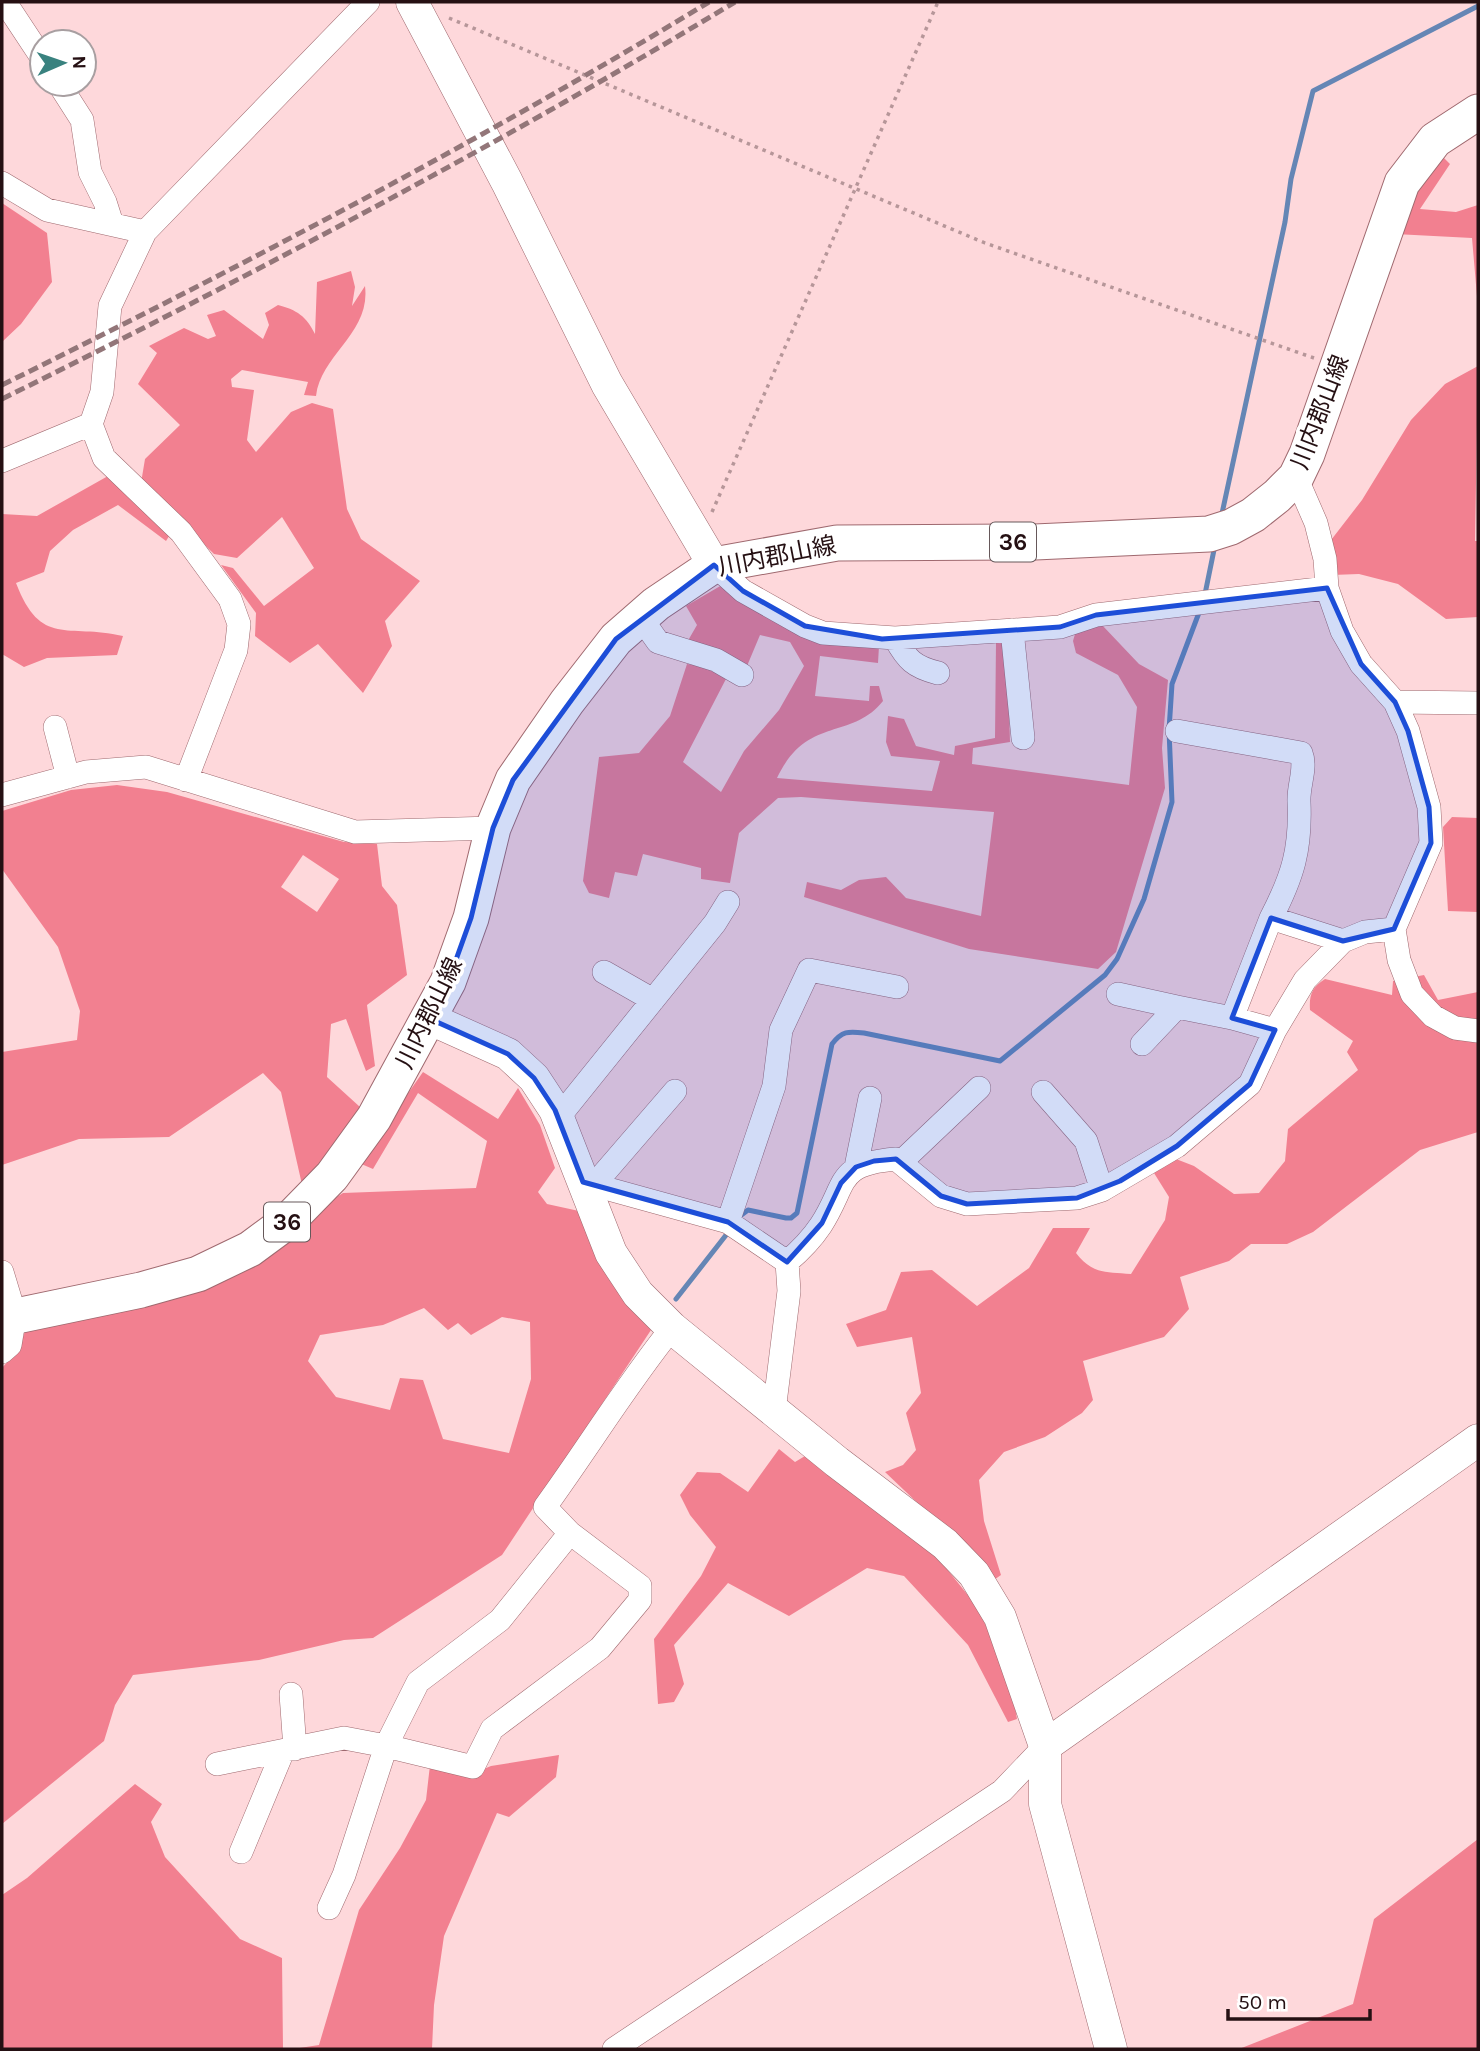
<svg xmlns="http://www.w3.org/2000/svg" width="1480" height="2051" viewBox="0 0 1480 2051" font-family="Karla,'Noto Sans JP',sans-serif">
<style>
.forest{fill:#f28090;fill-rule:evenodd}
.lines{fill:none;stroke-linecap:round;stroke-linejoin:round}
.stream{stroke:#6586b5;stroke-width:5}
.street-casing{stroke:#9f696f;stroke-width:24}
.secondary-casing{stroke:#9f696f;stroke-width:33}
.primary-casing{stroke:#9f696f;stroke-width:37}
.path{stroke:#b69699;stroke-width:3.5;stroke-dasharray:3.5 5;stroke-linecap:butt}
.street{stroke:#fff;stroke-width:23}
.secondary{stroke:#fff;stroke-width:32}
.primary{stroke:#fff;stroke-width:35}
.rail{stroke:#937679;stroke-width:5;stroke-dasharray:10 5;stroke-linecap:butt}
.marked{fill:#1d4ed8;fill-opacity:0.2;stroke:#1d4ed8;stroke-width:5;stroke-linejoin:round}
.labels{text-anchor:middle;stroke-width:7;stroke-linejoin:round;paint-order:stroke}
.shield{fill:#fff;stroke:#66585a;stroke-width:2}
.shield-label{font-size:23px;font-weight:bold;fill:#251013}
.street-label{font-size:24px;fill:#251013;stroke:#fff}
</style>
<rect width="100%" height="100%" fill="#fed8db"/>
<path class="forest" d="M1444,158L1450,164L1420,209L1456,212L1478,205V308L1472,238L1395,234L1412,196Z
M2,203L47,233L52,282L21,324L2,342Z
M351,271L355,287L352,306L365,286C371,333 321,354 316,396L304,395L308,382L242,370L231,379L232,387L254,390L247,440L256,452L291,412L312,403L333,409L347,509L361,539L420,581L385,621L392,646L363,693L318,644L290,663L255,636L256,613L221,565L233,568L264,606L314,568L282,517L237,558L214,554L141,483L145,459L180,425L138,384L157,353L149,346L184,328L208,339L216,336L207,315L224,310L263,339L269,325L265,313L278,305C297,310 306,316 315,334L317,282Z
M1478,366L1475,541H1478V617L1446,619L1398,584L1359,574L1332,575L1328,544L1362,500L1411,420L1445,384Z
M108,476L171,533L166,541L118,505L73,530L50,551L44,572L16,583C41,648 67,623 123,636L117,655L47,658L24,667L2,654V514L37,516Z
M722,585L879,646L878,663L820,656L815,696L869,701L870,686H879L883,701C851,741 807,715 777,778L932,791L940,761L891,756L886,742L888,716L904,719L916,746L954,755L955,746L995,738L996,642L1007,640L1010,742L973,748L972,764L1129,785L1137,707L1118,675L1076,653L1073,641L1075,634L1102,625L1139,664L1168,680L1162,748L1165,788L1116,952L1098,969L969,949L804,897L807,882L841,890L859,880L886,877L906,898L981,916L994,812L801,797L778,798L739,833L730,883L701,879V868L643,854L637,876L615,872L609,898L589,893L583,881L599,757L639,753L670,716L687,664L709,667L727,677L683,762L721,792L744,751L779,710L804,666L790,642L760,635L747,666L686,644L697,625L686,606Z
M117,785L167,792L344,842L377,844L382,886L397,905L407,975L367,1005L375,1066L366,1071L346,1019L331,1024L327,1077L360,1107L303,1189L281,1092L263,1073L169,1137L79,1139L2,1165V1052L77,1040L80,1011L58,947L2,869V811L71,790ZM303,855L339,879L317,912L281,887Z
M1452,817L1478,818V912L1448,911L1443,827Z
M1424,975L1438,1000L1478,992V1132L1420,1150L1313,1232L1287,1244H1251L1229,1261L1180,1277L1189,1309L1164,1337L1083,1361L1093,1400L1082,1413L1045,1437L1004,1452L979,1480L984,1521L1001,1575L991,1582L945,1529L885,1472L903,1465L916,1450L906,1413L921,1393L912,1337L857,1347L846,1324L886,1310L901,1272L932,1270L977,1306L1029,1268L1053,1228H1090L1076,1253C1092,1274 1106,1272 1131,1274L1165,1220L1169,1197L1154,1173L1176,1159L1194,1166L1234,1194L1259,1193L1285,1161L1288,1129L1358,1070L1347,1052L1353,1041L1310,1010C1309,995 1312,987 1325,979L1392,995L1393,981Z
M423,1072L498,1119L518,1088L540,1125L555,1168L538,1192L547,1204L579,1211L605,1265L651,1330L502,1555L373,1638L344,1640L259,1660L133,1675L115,1705L104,1741L2,1824V1368L19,1349L28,1322L310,1214L343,1193L476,1188L487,1141L418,1093L373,1169L359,1163ZM424,1308L448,1330L458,1323L471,1335L502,1317L530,1322L531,1379L509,1453L443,1439L423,1380L400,1378L390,1410L336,1397L308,1361L320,1335L383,1325Z
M779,1449L795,1462L805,1456L926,1543L979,1609L1012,1690L1017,1719L1008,1722L968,1645L904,1576L867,1568L789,1616L728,1583L674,1645L684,1684L674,1702L658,1704L654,1639L701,1576L716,1547L690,1515L680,1495L697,1472L720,1473L748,1492Z
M559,1755L556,1777L509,1817L497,1813L444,1936L434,2005L432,2049H293L319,2045L359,1910L400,1848L426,1800L430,1765L474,1773L491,1766Z
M135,1784L162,1804L151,1822L165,1857L240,1939L282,1958L283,2049H2V1895L27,1878Z
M1478,1839V2049H1239L1353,2004L1374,1919Z"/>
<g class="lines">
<path class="stream" d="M1221,518L1285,222L1291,179L1313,91L1478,6
M1205,594L1215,545
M740,1216L748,1210L786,1218H791L797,1213L832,1044C842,1031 848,1031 864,1033L1000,1061L1105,975L1117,959L1144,899L1172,802L1169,730L1172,684L1200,610
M676,1299L730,1230"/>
<defs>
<path id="street" d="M9,8L42,58
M59,84L82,120L90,172L105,202L112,224
M2,183L47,210L145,232
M2,461L91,424
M1296,477L1316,523L1325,559L1327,588L1342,631L1361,664L1395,702L1408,731L1429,807L1431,843L1394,929L1399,960L1412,994L1433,1016L1455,1028L1478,1031
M714,565L743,591L805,626L823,633L895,638L1060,627L1096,615L1327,588
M641,618L658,642L716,660L742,675
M1012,630L1023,738
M895,638C907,660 914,667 938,673
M1395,702L1478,703
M55,727L68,777
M1177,731L1301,753C1307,768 1298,785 1299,802C1301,849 1293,876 1271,918
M186,780L236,650L239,624L230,599L181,532L104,458L91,424L102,392L110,306L145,232L368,2
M2,795L86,772L146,767L355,832L493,828
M604,972L653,1000
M1118,994L1177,1007
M1275,1030L1232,1018L1271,918L1343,941
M1142,1044L1177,1007L1232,1018
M1043,1092L1086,1141L1102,1190
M558,1118L715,923L728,902
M901,1162L979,1088
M856,1167L870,1098
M583,1182L728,1222L787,1262
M593,1186L675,1091
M728,1222L774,1086L781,1030L809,970L897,987
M787,1262C800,1251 811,1240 821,1225C848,1183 835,1164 896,1159L941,1196L967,1204L1077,1198L1102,1190L1177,1146L1250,1084L1275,1030L1305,980L1343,941L1365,932L1394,929
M2,1272L15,1315L10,1345L2,1352
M774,1411L789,1291L787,1262
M570,1533L500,1620L418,1682L386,1746L473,1767L492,1729L600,1648L640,1600V1586L570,1533L545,1507C588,1448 626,1385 672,1328
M291,1694L295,1749
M217,1764L344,1738L386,1746L344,1875L329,1908
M241,1852L283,1751
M614,2049L1002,1791L1045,1746"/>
<path id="secondary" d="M412,2L507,182L607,384L714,565
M428,1018L508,1054L534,1078L555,1110L611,1253L638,1294L672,1328L837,1462L945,1544L974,1574L1000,1617L1045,1746V1804L1111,2049
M1045,1746L1478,1440"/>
<path id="primary" d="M2,1319L141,1290L198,1274L250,1249L288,1221L332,1176L374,1118L448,982L471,918L493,828L513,780L567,702L616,639L656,604L714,565L837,543L1035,542L1209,534L1231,527L1253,515L1277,496L1296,477L1307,454L1402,183L1435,140L1478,112"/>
</defs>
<use href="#street" class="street-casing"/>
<use href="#secondary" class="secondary-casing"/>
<use href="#primary" class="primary-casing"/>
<path class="path" d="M449,18L985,243L1314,358
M712,512L938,2"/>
<use href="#street" class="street"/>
<use href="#secondary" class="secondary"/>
<use href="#primary" class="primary"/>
<path class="rail" d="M2,385C242,266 481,141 709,2
M2,399C250,276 497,146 735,2"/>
</g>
<path class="marked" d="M714,565L743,591L805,626L882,639L1060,627L1096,615L1327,588L1361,664L1395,702L1408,731L1429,807L1431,843L1394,929L1343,941L1271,918L1232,1018L1275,1030L1250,1084L1177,1146L1120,1181L1077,1198L967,1204L941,1196L896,1159L874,1161L856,1167L841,1183L822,1223L787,1262L728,1222L583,1182L555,1110L534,1078L508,1054L428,1018L448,982L471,918L493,828L513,780L616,639Z"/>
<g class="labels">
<g class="shield">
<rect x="990" y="522.5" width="46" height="39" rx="5"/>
<rect x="264" y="1202.5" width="46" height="39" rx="5"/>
</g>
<g class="shield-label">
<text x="1013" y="550">36</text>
<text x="287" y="1230">36</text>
</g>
<g class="street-label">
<text transform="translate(1320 412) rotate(-69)" y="8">川内郡山線</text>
<text transform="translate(777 556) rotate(-11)" y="8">川内郡山線</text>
<text transform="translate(429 1013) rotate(-64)" y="8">川内郡山線</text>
</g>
</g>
<rect width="1480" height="2051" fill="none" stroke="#251013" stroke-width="7"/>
<g transform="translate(63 63) rotate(88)"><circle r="33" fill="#ffffff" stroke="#a89fa1" stroke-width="2"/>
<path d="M0-5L12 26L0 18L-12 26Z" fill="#39827f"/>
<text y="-10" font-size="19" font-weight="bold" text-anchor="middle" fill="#251013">N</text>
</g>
<path d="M1228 2009v10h142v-10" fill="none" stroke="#251013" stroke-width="3.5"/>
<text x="1238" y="2009" font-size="21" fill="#251013" stroke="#ffffff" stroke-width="5" paint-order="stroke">50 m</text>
</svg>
